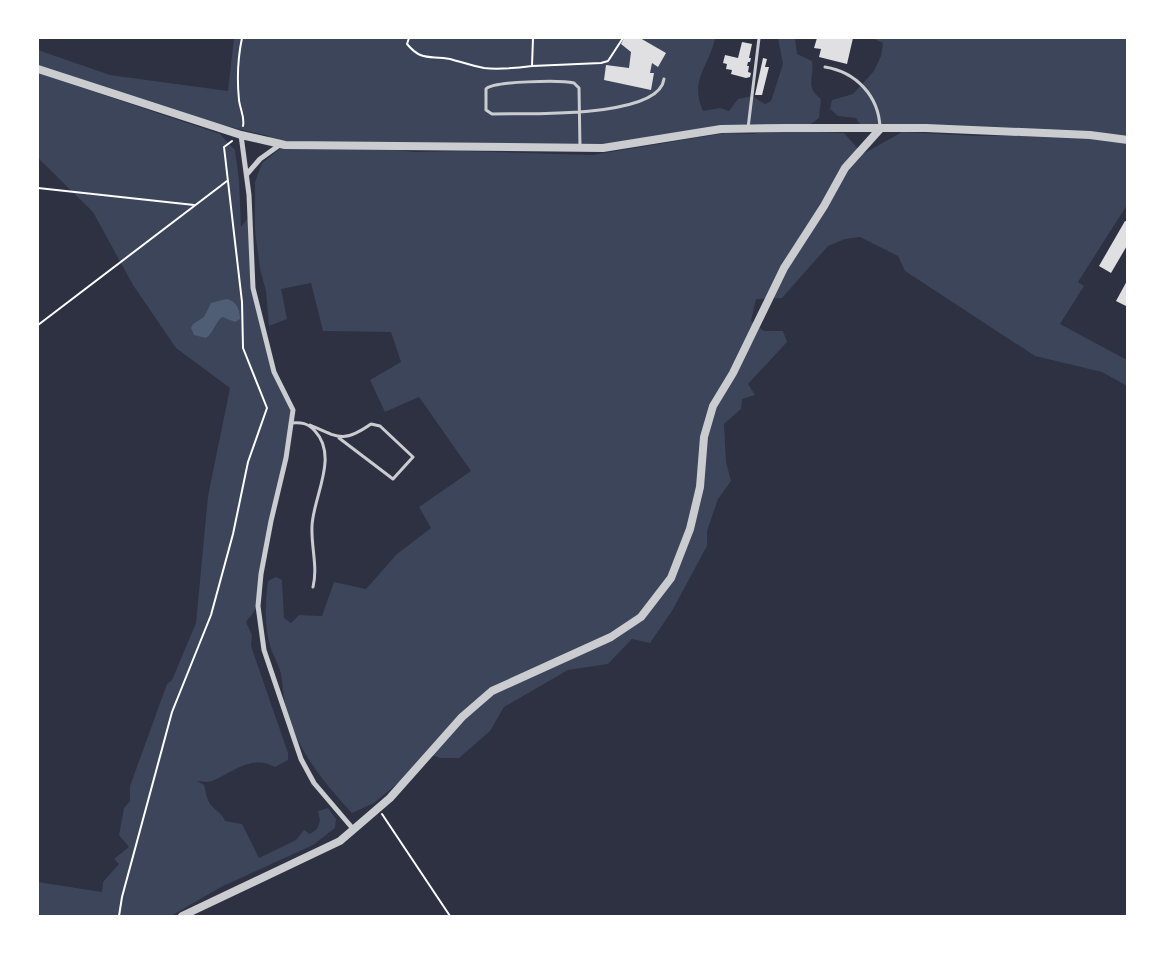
<svg xmlns="http://www.w3.org/2000/svg" width="1165" height="954" viewBox="0 0 1165 954" font-family="'Roboto Condensed',sans-serif">
<style>
.green{fill:#3c4559}
.water{fill:#4f5d75}
.building{fill:#e0e0e3}
.lines{fill:none;stroke-linecap:round;stroke-linejoin:round}
.path{stroke:#fff;stroke-width:2}
.service{stroke:#caccd0;stroke-width:3}
.minor{stroke:#caccd0;stroke-width:5}
.tertiary{stroke:#caccd0;stroke-width:8}
</style>
<rect width="100%" height="100%" fill="#2d3142"/>
<path class="green" d="M234,38H715C709,67 689,80 703,111L720,108L729,111L738,99L752,96L765,104L771,101L783,64L778,38H795L797,54L812,61C815,80 804,85 821,99L819,118L806,128L721,129L603,148L351,145L415,152L461,151L592,155L725,133L754,134L770,130L844,133L863,154L902,132L978,136L1066,135L863,129L856,118L838,116L830,109L832,100L853,94L874,71L881,56L883,43L872,38H1127V205L1078,282L1084,286L1060,324L1127,360V386L1102,372L1035,356L905,271L898,256L860,237L845,239L828,246L782,298L756,299L751,321L764,331H783L787,342L748,384L755,395L742,399L741,409L724,424L726,462L731,481L718,499L707,531V546L672,611L650,643L632,639L608,664L568,670L504,707L490,731L459,758H440L432,755L374,803L352,813C324,783 296,749 286,708C283,697 283,685 281,674C279,665 274,657 271,649C264,627 265,603 268,581L276,577L282,580L284,618L291,623L299,615L322,616L334,582L366,589L397,554L431,528L419,507L471,471L419,397L385,412L370,380L401,362L391,332L323,331L311,283L281,289L287,319L269,326L266,291L260,269L255,230V182L262,163L285,145L268,141L269,136L171,113L38,69V50L110,75L228,91Z
M38,73L220,134L235,150L239,180L241,227L250,215L253,288L274,372L293,410L286,458L271,521L258,606L246,622L252,635L251,646L288,753V760L275,767C251,754 234,772 212,781C208,783 201,781 197,781L204,785C206,791 206,797 209,802C213,810 222,812 225,821L242,824L259,858L296,840L304,830L310,834L317,829L320,821L318,811L328,808L336,819L335,828L313,845L221,887L171,916H38V882L102,892L103,882L119,864L114,859L129,847L119,835L124,808L130,801V786L167,684L172,680L196,623L208,496L230,388L176,348L133,285L93,212L38,158Z"/>
<path class="water" d="M226,299C236,300 240,309 240,319L235,322L222,317C214,324 214,332 206,338L194,335L191,328L193,324L204,317L211,303Z"/>
<path class="building" d="M624,38H640L666,53L658,67L652,63L650,73H654L651,90L604,80L606,65L629,68L631,52L621,44Z
M817,38H853L847,64L819,57L821,49L814,48Z
M742,42L752,44L749,58H751L750,62H748L747,66H749L748,72L751,73L750,77L746,78L731,74L732,70L726,69L727,64L723,63L725,55L738,58Z
M763,58L767,59L765,67H769L762,95H755Z
M1125,221L1128,222L1126,240L1128,244L1111,273L1099,266Z
M1128,279V307L1116,301Z"/>
<g class="lines">
<path class="path" d="M242,38C238,57 237,80 239,100C240,109 245,117 243,126
M409,38L407,44C422,62 430,55 450,59C461,62 473,66 484,68C500,70 516,68 532,66L533,38
M532,66L601,63L608,61L623,38
M38,188L194,205
M38,325L227,181
M382,814L450,916
M119,916L122,897L172,712L211,615L233,534L248,462L267,408L243,348L242,302L224,147L232,141"/>
<path class="service" d="M825,67C856,72 879,96 880,128
M748,128L759,38
M580,148L579,88L574,83C561,80 494,81 486,89V110L492,114C525,113 659,119 664,79
M291,423C301,422 308,423 315,431C339,457 313,497 312,526C311,547 318,567 313,587
M310,425C339,438 344,443 371,424L380,426L413,457L393,479L339,438"/>
<path class="minor" d="M241,135L249,195L253,288L274,372L293,410L286,458L271,521L261,574L258,606L264,650L301,759L314,783L354,830
M247,174L260,159L281,144"/>
<path class="tertiary" d="M38,69L241,135L285,145L603,148L721,129L786,128H926L1090,135L1128,140
M182,916L340,841L390,798L462,717L492,691L611,637L641,617L671,578L690,529L700,487L704,437L713,406L733,373L784,268L824,206L845,168L880,129"/>
</g>
<rect width="1165" height="954" fill="none" stroke="#ffffff" stroke-width="78"/>
</svg>
